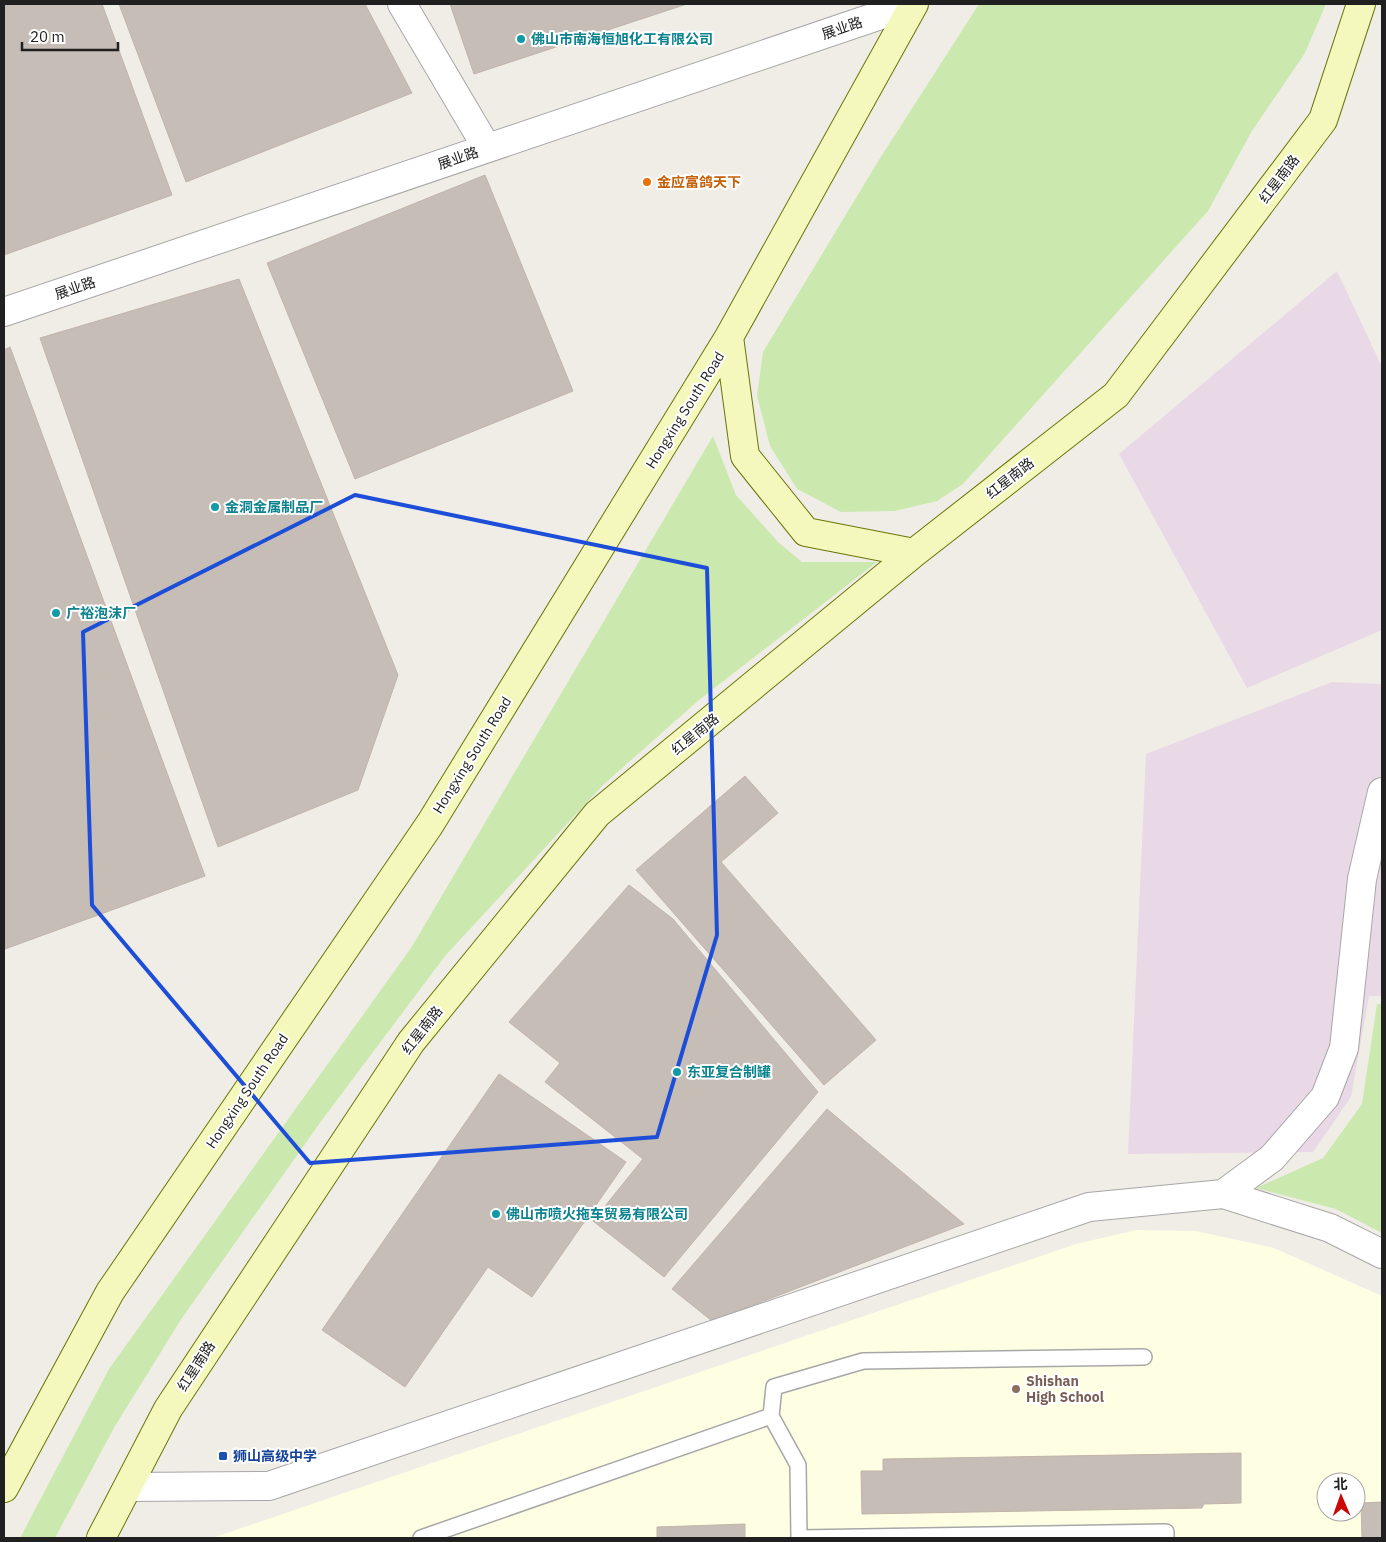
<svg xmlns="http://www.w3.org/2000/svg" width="1386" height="1542" viewBox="0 0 1386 1542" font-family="'IBM Plex Sans','Noto Sans SC',sans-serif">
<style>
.industrial{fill:#e9d9e6}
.education{fill:#fefee2;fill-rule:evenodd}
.grass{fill:#cbe9ae}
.building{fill:#c5bdb6;stroke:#c2b4a9}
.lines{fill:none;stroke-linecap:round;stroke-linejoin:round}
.lane-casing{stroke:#a7a7a7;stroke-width:18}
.street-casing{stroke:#a7a7a7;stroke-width:30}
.secondary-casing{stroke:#6a7608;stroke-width:30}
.lane{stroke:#fff;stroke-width:15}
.street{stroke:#fff;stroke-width:28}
.secondary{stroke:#f5f8bd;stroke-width:28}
.marked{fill:none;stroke:#1d4ed8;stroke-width:4;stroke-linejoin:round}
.culture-dot{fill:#0f9aa8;stroke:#fff;stroke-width:2}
.food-dot{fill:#e8710a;stroke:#fff;stroke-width:2}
.education-dot{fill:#8d6e63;stroke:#fff;stroke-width:2}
.transit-dot{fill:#1a4fb4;stroke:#fff;stroke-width:2}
.labels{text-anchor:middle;stroke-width:4;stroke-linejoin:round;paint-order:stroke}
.street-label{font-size:14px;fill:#202020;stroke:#fff}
.culture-label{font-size:14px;font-weight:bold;fill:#0d838f;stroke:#fff;text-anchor:start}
.food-label{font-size:14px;font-weight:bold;fill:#c56008;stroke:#fff;text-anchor:start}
.education-label{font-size:14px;font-weight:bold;fill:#785e54;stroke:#fff;text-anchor:start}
.transit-label{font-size:14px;font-weight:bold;fill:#164399;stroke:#fff;text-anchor:start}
</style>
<rect width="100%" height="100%" fill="#f0ede7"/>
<path class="industrial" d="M1337,271L1382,367V630L1247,688L1119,454Z
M1332,682L1382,684V996H1369L1351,1097L1313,1152L1128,1154L1146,754Z"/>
<path class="education" d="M1136,1230L1196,1231L1274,1248L1382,1296V1538H212L1076,1244ZM1326,1482H1356V1512H1326Z"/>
<path class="grass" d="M979,4H1326L1305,53L1252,131L1208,211L963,484L937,501L895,511L841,512L797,489L770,446L757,396L763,352L877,163Z
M713,436L736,495L778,542L802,562H877L699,700L603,785L445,956L322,1120L182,1318L115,1426L55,1538H20L109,1369L411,948Z
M1377,1004H1382V1233L1336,1209L1256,1188L1323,1158L1362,1104Z"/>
<path class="building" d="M4,4H102L172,195L4,255Z
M119,4H365L412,93L186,182Z
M450,4H687L474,74Z
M485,175L573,391L355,479L267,263Z
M239,279L398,675L358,790L218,847L40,338Z
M10,347L205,876L5,949L4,350Z
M745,776L778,813L721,862L876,1040L824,1085L636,870Z
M629,885L673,919L818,1092L664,1277L593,1221L643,1159L545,1082L560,1063L509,1022Z
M499,1074L626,1162L532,1297L488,1267L405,1387L322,1330Z
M827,1109L964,1224L712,1321L672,1289Z
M1241,1453V1503L1204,1504L1202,1508L862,1514L861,1471H883V1459Z
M1382,1502V1538H1362L1361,1503Z
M745,1524V1538H657V1527Z"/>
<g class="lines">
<defs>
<path id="lane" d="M421,1538L771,1416
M799,1538L798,1465L771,1416L774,1387L863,1361L1144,1357
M799,1538L1166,1532V1538"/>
<path id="street" d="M402,4L487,148
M4,312L913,4
M1223,1194L1272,1158L1325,1097L1344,1048L1362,879L1382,792
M128,1487L269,1486L1089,1207L1223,1194L1330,1228L1382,1254"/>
<path id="secondary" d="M729,337L745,456L806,532L914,553
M4,1488L110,1292L430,824L729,337L914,4
M101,1538L168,1409L411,1042L597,814L914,553L1116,395L1323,120L1361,4"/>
</defs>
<use href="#lane" class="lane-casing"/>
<use href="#street" class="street-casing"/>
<use href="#secondary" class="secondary-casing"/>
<use href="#lane" class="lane"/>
<use href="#street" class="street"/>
<use href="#secondary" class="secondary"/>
</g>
<path class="marked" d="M355,495L707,568L717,935L657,1137L310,1163L92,905L83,632Z"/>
<g class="culture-dot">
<circle cx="521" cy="39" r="5"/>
<circle cx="215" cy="507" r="5"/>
<circle cx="56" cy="613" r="5"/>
<circle cx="677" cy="1072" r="5"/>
<circle cx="496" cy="1214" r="5"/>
</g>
<circle class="food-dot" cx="647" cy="182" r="5"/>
<circle class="education-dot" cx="1016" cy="1389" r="5"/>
<rect class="transit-dot" x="218" y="1451" width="10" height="10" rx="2.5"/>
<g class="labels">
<g class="street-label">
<text transform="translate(842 28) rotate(-19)" y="5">展业路</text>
<text transform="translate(458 158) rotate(-19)" y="5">展业路</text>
<text transform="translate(1279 179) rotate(-53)" y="5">红星南路</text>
<text transform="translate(75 288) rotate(-19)" y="5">展业路</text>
<text transform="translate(685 410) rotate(-58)" y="5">Hongxing South Road</text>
<text transform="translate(1010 478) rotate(-38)" y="5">红星南路</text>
<text transform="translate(695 734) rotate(-39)" y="5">红星南路</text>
<text transform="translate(472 755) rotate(-58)" y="5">Hongxing South Road</text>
<text transform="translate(422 1030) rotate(-52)" y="5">红星南路</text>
<text transform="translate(247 1091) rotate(-56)" y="5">Hongxing South Road</text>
<text transform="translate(196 1366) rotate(-57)" y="5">红星南路</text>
</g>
<g class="culture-label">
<text x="531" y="44">佛山市南海恒旭化工有限公司</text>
<text x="225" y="512">金洞金属制品厂</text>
<text x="66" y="618">广裕泡沫厂</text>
<text x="687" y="1077">东亚复合制罐</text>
<text x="506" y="1219">佛山市喷火拖车贸易有限公司</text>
</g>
<g class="food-label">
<text x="657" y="187">金应富鸽天下</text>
</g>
<g class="education-label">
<text x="1026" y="1386">Shishan<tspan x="1026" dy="16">High School</tspan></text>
</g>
<g class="transit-label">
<text x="233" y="1461">狮山高级中学</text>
</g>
</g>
<rect width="1386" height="1542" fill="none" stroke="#202020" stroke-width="10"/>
<g transform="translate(1341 1497) rotate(358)"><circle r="24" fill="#ffffff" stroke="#a6a6a6"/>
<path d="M0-4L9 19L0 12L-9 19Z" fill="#cb0605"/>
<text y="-8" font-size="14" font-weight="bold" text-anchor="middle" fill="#202020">北</text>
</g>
<path d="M22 42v8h96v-8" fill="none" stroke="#202020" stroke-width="2.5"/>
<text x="30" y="42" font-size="15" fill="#202020" stroke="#ffffff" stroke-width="4" paint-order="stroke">20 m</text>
</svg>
